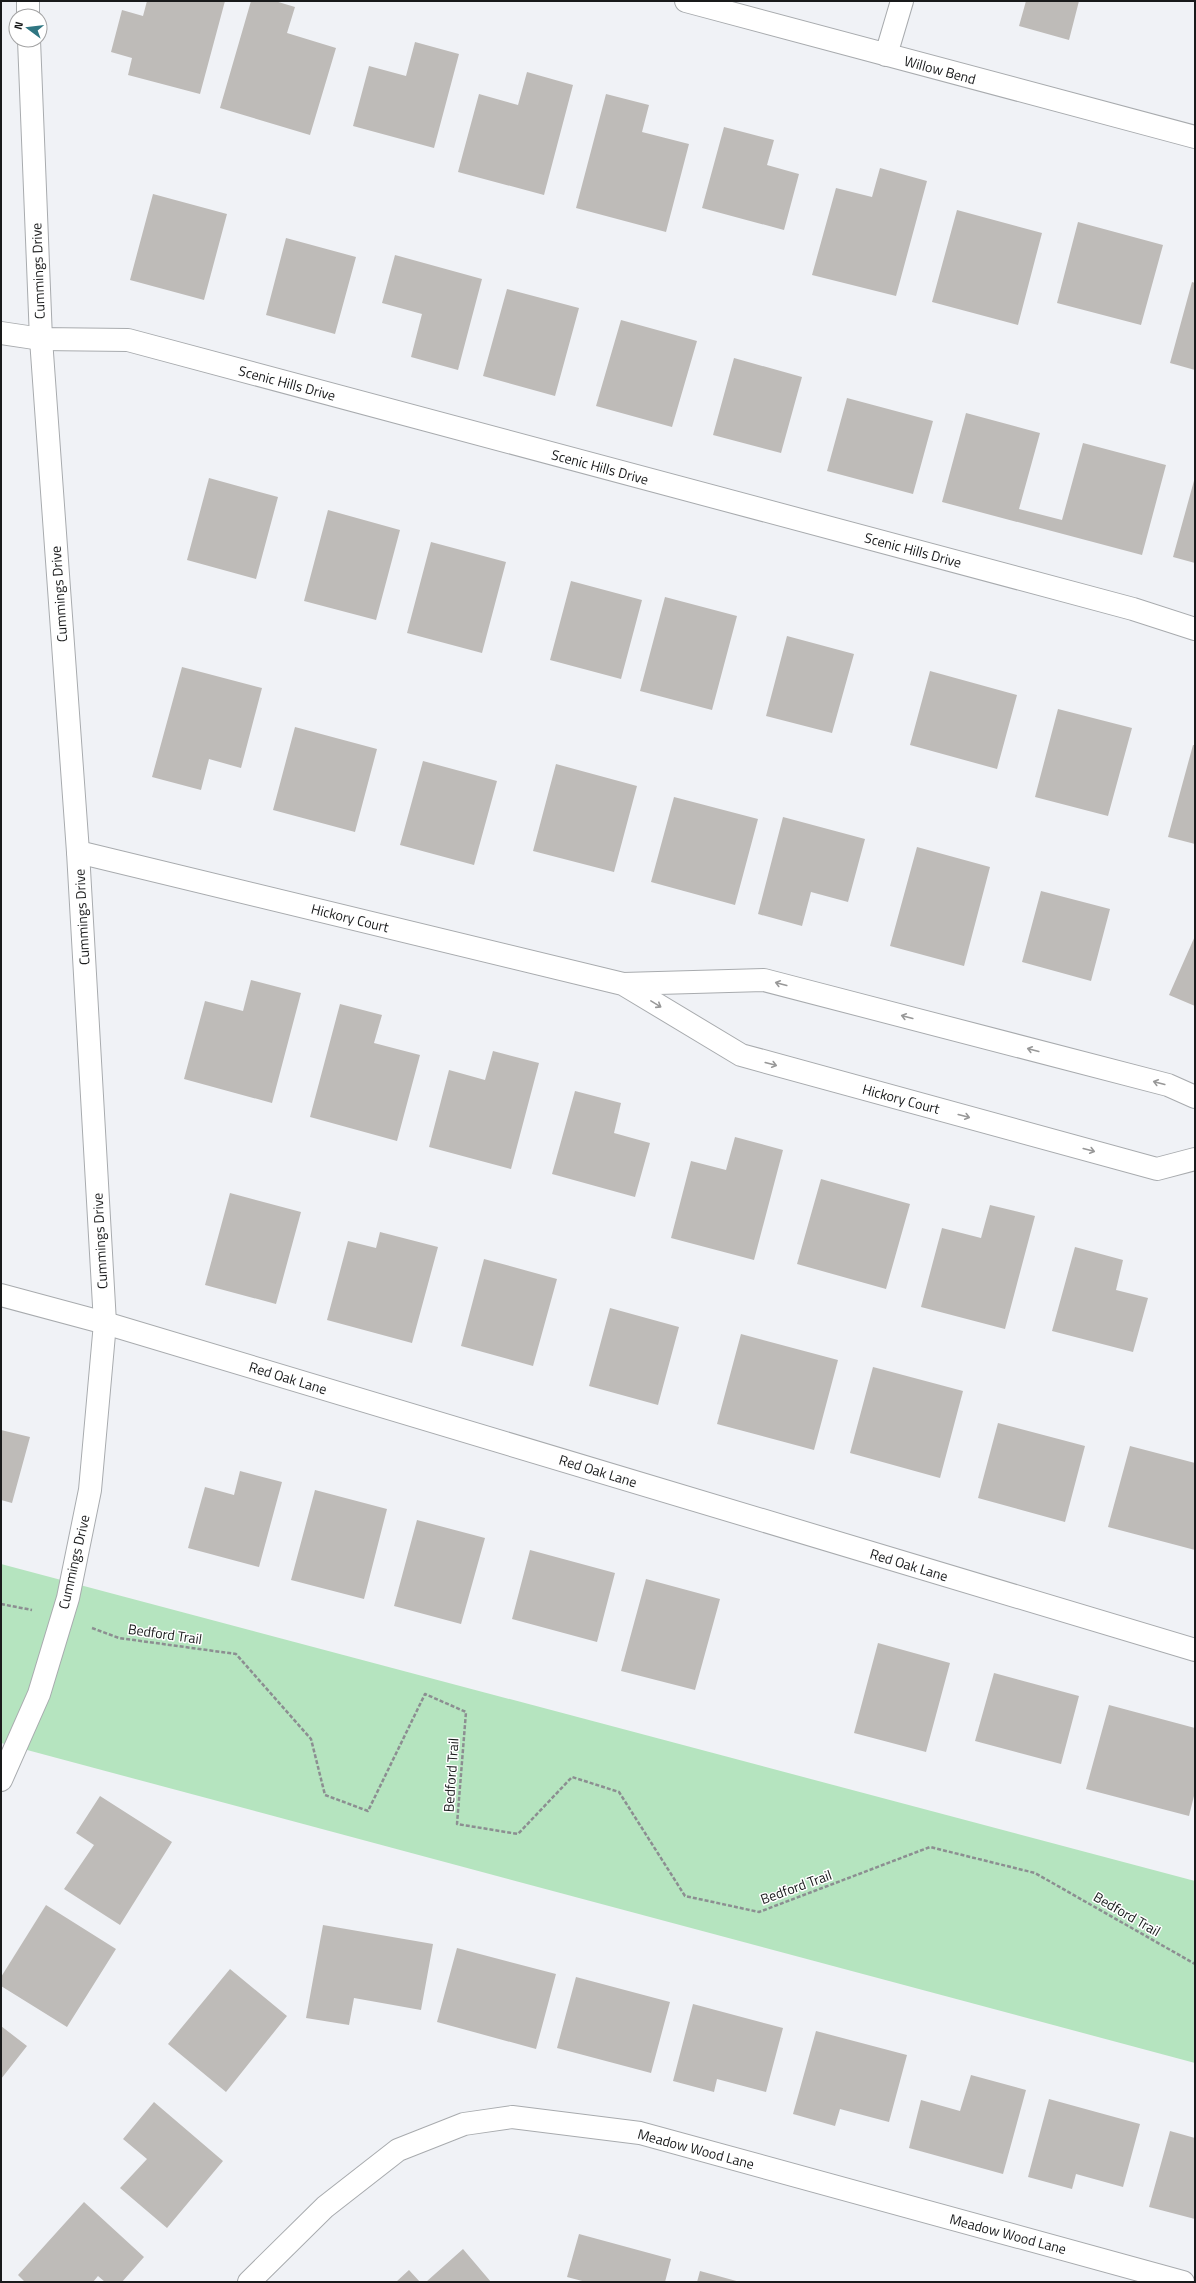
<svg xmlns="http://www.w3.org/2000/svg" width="1196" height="2283" viewBox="0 0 1196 2283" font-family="'Titillium Web',sans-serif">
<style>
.green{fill:#b5e4bf}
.building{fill:#bebbb8}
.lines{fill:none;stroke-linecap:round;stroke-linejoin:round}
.minor-casing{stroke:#a8abae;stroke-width:24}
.tertiary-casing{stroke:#a8abae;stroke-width:24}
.path{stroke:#8c8e91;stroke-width:2.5;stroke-dasharray:4 2;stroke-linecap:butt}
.minor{stroke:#fff;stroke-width:22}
.tertiary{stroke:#fff;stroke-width:22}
.oneway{stroke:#989898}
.labels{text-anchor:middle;stroke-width:3;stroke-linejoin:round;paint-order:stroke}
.street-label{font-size:14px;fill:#191a1b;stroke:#fff}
</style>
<rect width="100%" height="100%" fill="#f0f2f6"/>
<path class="green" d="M1,1564L1195,1881V2063L1,1743Z"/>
<path class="building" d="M147,1H225L200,94L128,75L132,58L111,52L122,10L143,16Z
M251,1H275L295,7L287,33L336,48L310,135L220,108Z
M1026,1H1079L1069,40L1019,26Z
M415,42L459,54L434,148L353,126L369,66L406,76Z
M527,72L573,85L544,195L458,172L479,94L518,105Z
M606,94L649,105L642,132L689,144L666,232L576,208Z
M724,127L774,140L767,165L799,174L784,230L702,208Z
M880,168L927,181L896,296L812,275L836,188L872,197Z
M153,194L227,214L204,300L130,280Z
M957,210L1042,233L1018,325L932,302Z
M1078,222L1163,245L1141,325L1057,303Z
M286,238L356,257L335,334L266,315Z
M395,255L482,279L458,370L411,357L422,314L382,303Z
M1192,282L1195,283V370L1170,363Z
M507,289L579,308L555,396L483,376Z
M621,320L697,341L672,427L596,406Z
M734,358L802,377L781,453L713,435Z
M847,398L933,421L913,494L827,471Z
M966,413L1040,433L1019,509L1062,520L1083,443L1166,465L1142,555L942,502Z
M1195,477V563L1173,557Z
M209,478L278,497L256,579L187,560Z
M328,510L400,530L376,620L304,601Z
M431,542L506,562L482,653L407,633Z
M571,581L642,600L621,679L550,660Z
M665,597L737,616L712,710L640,691Z
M787,636L854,654L832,733L766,716Z
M182,667L262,688L241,768L209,759L201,790L152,777Z
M930,671L1017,695L997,769L910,745Z
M1058,709L1132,728L1108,816L1035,797Z
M295,727L377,749L355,832L273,810Z
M1193,745H1195V844L1168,837Z
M423,761L497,781L474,865L400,845Z
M556,764L637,786L614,872L533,851Z
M674,797L758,819L735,905L651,882Z
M783,817L865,839L848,902L811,892L802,926L758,914Z
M917,847L990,867L964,966L890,946Z
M1041,891L1110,909L1091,981L1022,962Z
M1195,936V1006L1169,995Z
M251,980L301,993L272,1103L184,1079L205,1001L243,1011Z
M340,1004L382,1015L374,1043L420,1055L397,1141L310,1117Z
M493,1051L539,1063L511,1169L429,1147L449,1070L485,1080Z
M575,1091L621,1103L614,1133L650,1143L635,1197L552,1174Z
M735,1137L783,1150L754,1260L671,1238L691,1161L726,1170Z
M821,1179L910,1204L886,1289L797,1264Z
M230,1193L301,1212L276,1304L205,1285Z
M990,1205L1035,1216L1005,1329L921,1307L942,1228L981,1238Z
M380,1232L438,1247L412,1343L327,1320L348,1241L376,1248Z
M1075,1247L1123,1260L1116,1290L1148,1298L1133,1352L1052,1331Z
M484,1259L557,1279L533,1366L461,1346Z
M610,1308L679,1327L658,1405L589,1386Z
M741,1334L838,1360L814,1450L717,1424Z
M873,1367L963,1391L940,1478L850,1453Z
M998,1423L1085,1446L1065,1522L978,1498Z
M1,1430L30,1437L12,1503L1,1500Z
M1130,1446L1195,1463V1550L1108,1527Z
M240,1471L282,1482L259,1567L188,1548L205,1487L234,1495Z
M315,1490L387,1509L364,1599L291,1580Z
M417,1520L485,1538L461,1624L394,1606Z
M530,1550L615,1573L597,1642L512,1619Z
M646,1579L720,1599L695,1690L621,1671Z
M878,1643L950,1663L926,1752L854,1733Z
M994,1673L1079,1696L1061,1764L975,1741Z
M1109,1705L1195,1728V1792L1189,1816L1086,1789Z
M100,1796L172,1842L120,1925L64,1889L94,1845L76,1833Z
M46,1905L116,1949L67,2027L1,1986V1977Z
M323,1925L433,1944L421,2010L354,1998L349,2025L306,2018Z
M457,1948L556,1974L536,2049L437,2022Z
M230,1969L287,2016L226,2092L168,2044Z
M576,1977L670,2002L651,2073L557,2048Z
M693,2004L783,2028L766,2092L717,2079L714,2092L673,2081Z
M1,2026L27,2046L1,2079Z
M816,2031L907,2055L889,2122L840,2109L835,2126L793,2114Z
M971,2075L1026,2090L1003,2174L909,2148L921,2100L960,2111Z
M1049,2099L1140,2124L1123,2187L1076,2174L1072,2189L1028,2177Z
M154,2102L223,2161L167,2228L120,2188L147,2159L123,2139Z
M1170,2131L1195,2138V2219L1149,2207Z
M84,2202L144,2257L122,2282H105L98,2276L93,2282H25L18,2275Z
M579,2234L671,2259L665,2282H586L567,2277Z
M463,2249L491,2282H426Z
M409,2270L420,2282H396Z
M700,2271L740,2282H697Z"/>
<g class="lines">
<defs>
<path id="minor" d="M686,1L1195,137
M886,55L902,1
M1,333L41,339L128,340L1133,609L1195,629
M78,852L623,984L764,980L1168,1085L1195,1097
M623,984L741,1055L1157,1169L1195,1159
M1,1295L105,1323L1195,1650
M249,2282L325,2207L398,2150L464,2124L512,2117L640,2133L1183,2282"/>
<path id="tertiary" d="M28,1V16
M1,1780L39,1694L68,1598L90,1490L105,1323L78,852L41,339L29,40"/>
</defs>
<use href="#minor" class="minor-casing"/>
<use href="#tertiary" class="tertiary-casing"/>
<path class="path" d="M1,1604L32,1610
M92,1628L119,1638L236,1654L311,1739L325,1795L368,1811L425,1694L466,1712L457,1824L518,1834L572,1777L619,1792L685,1896L759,1912L930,1847L1035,1873L1195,1964"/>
<use href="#minor" class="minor"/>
<use href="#tertiary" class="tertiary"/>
</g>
<defs><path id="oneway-shaft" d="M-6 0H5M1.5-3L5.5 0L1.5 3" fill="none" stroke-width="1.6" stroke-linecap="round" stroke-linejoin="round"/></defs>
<g class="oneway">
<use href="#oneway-shaft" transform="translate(781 984) rotate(-165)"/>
<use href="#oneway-shaft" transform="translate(656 1004) rotate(31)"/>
<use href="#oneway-shaft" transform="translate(907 1017) rotate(-165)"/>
<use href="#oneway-shaft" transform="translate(1033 1050) rotate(-165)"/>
<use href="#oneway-shaft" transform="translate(771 1064) rotate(15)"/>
<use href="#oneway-shaft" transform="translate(1159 1083) rotate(-165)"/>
<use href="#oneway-shaft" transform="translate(964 1116) rotate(15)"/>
<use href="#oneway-shaft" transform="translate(1089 1150) rotate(15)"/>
</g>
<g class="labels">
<g class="street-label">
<text transform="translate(940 70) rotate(15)" y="5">Willow Bend</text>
<text transform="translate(38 271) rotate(-92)" y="5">Cummings Drive</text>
<text transform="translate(287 383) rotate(15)" y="5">Scenic Hills Drive</text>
<text transform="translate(600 467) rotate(15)" y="5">Scenic Hills Drive</text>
<text transform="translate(913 550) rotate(15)" y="5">Scenic Hills Drive</text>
<text transform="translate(59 594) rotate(-94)" y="5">Cummings Drive</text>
<text transform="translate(82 917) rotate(-93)" y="5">Cummings Drive</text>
<text transform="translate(350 918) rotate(14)" y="5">Hickory Court</text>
<text transform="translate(901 1099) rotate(15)" y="5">Hickory Court</text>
<text transform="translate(100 1241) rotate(-93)" y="5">Cummings Drive</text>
<text transform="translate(288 1378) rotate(17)" y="5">Red Oak Lane</text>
<text transform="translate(598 1471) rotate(17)" y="5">Red Oak Lane</text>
<text transform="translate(74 1562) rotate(-77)" y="5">Cummings Drive</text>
<text transform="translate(909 1565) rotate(17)" y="5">Red Oak Lane</text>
<text transform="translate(165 1634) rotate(8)" y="5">Bedford Trail</text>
<text transform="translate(451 1775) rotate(-86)" y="5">Bedford Trail</text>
<text transform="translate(796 1887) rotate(-20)" y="5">Bedford Trail</text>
<text transform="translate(1127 1914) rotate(30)" y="5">Bedford Trail</text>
<text transform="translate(696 2149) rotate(15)" y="5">Meadow Wood Lane</text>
<text transform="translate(1008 2234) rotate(15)" y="5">Meadow Wood Lane</text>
</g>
</g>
<rect width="1196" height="2283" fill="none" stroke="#191a1b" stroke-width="4"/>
<g transform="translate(28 28) rotate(285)"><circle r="19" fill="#ffffff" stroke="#a3a3a4"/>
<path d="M0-3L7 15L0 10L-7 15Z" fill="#2f7682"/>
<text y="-6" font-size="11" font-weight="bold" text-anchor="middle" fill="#191a1b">N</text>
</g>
</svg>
